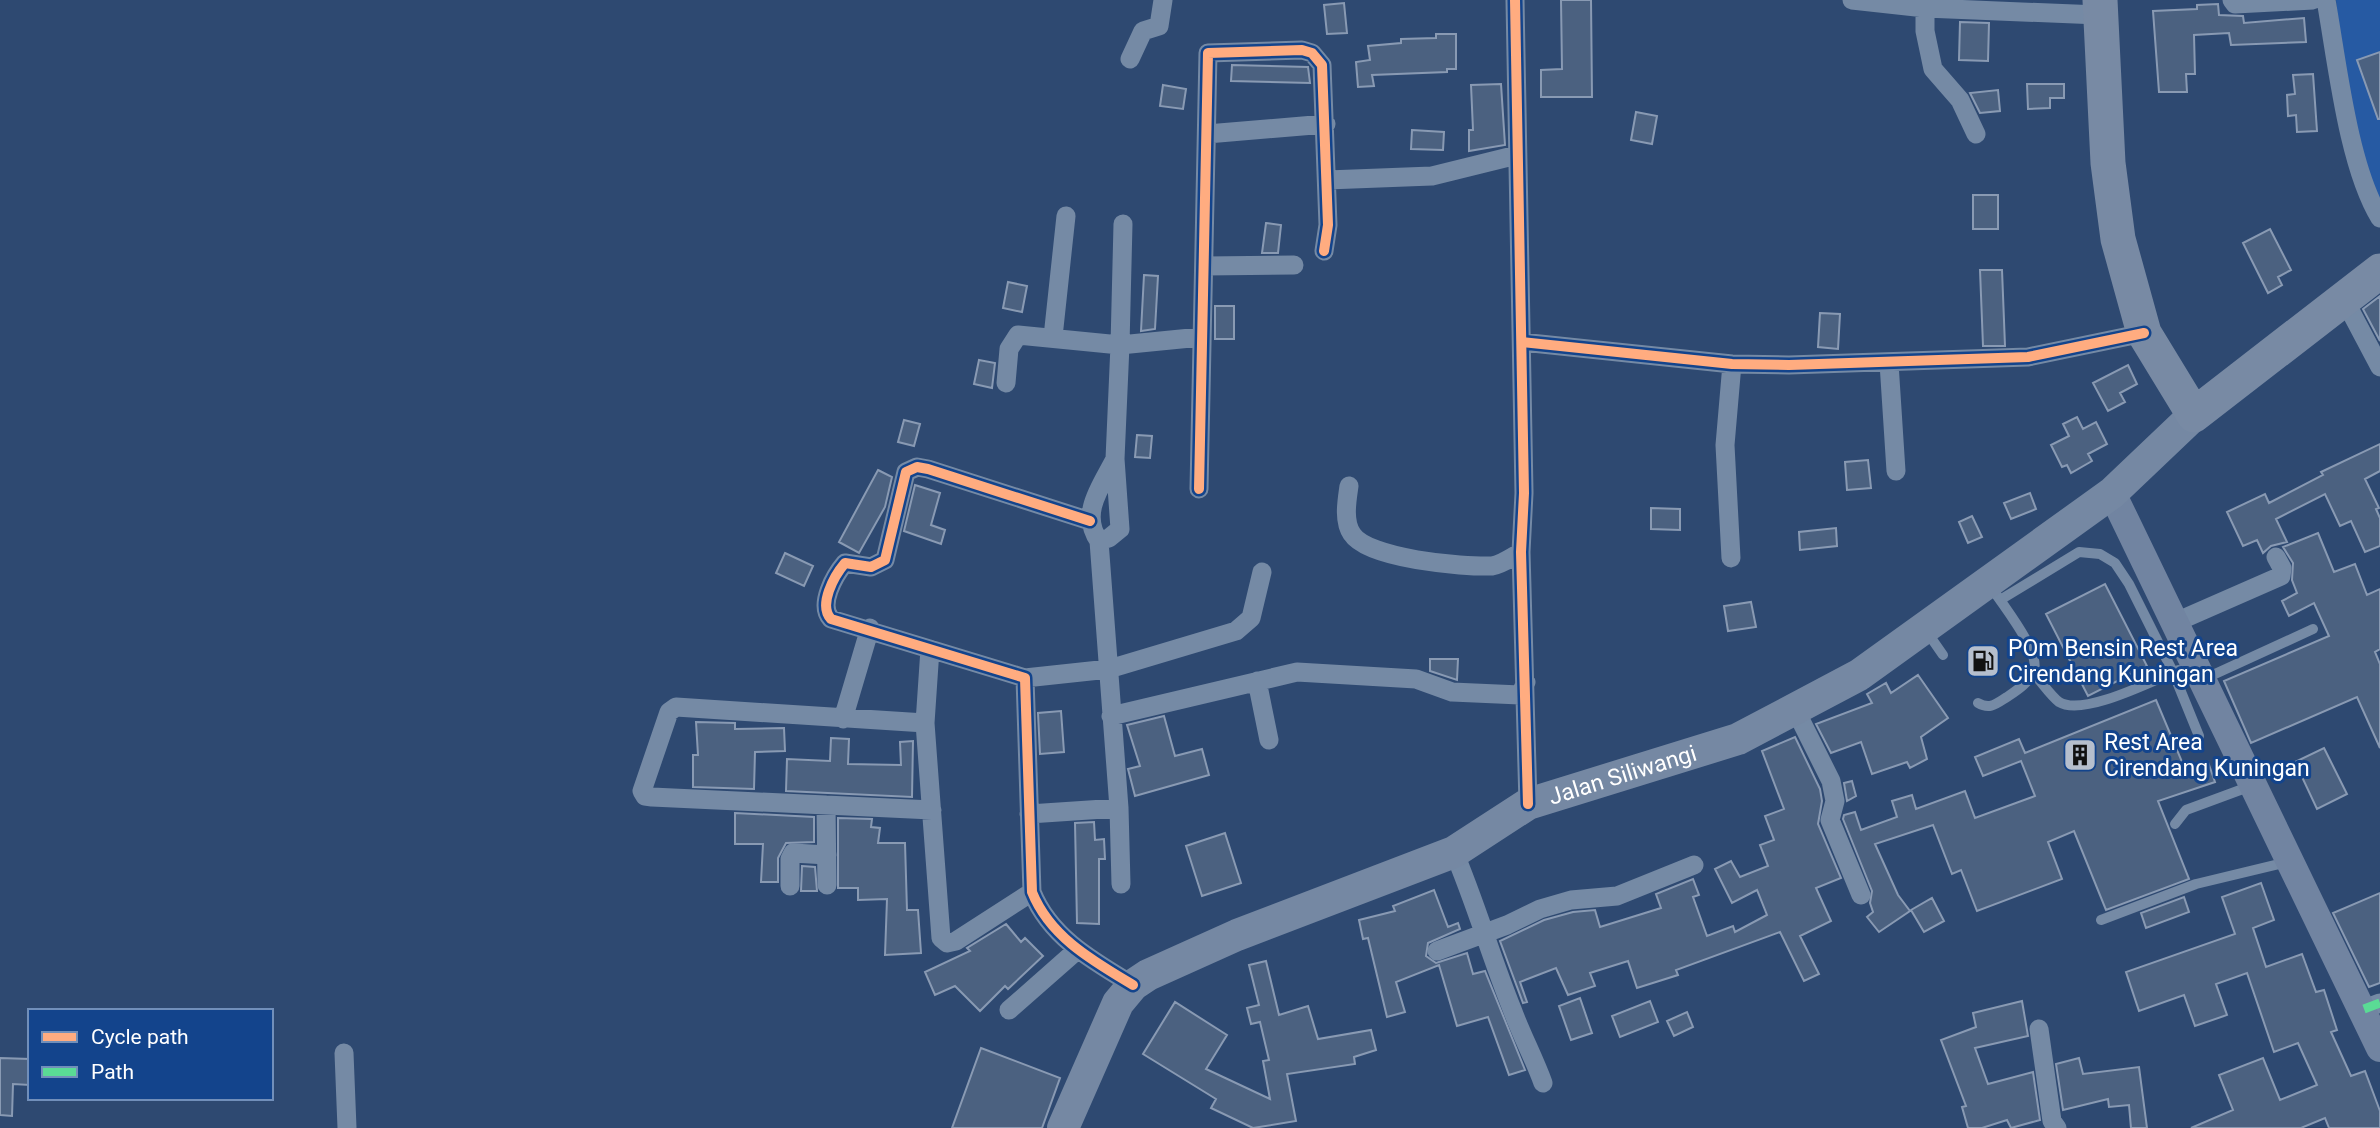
<svg xmlns="http://www.w3.org/2000/svg" width="2380" height="1128" viewBox="0 0 2380 1128" font-family="Roboto,sans-serif">
<style>
.green{fill:#265aa3}
.building{fill:#4b6180;stroke:#899ab3;stroke-width:2}
.lines{fill:none;stroke-linecap:round;stroke-linejoin:round}
.lane{stroke:#758aa5;stroke-width:10}
.street{stroke:#758aa5;stroke-width:19}
.secondary{stroke:#7184a1;stroke-width:28}
.primary{stroke:#7588a3;stroke-width:32}
.highway{stroke:#788aa4;stroke-width:35}
.quiet{stroke:#5adb95;stroke-width:9;stroke-dasharray:18 9;stroke-linecap:butt}
.cycleway-casing{stroke:#13448c;stroke-width:15}
.cycleway{stroke:#ffac80;stroke-width:10}
.labels{text-anchor:middle;stroke-width:6;stroke-linejoin:round;paint-order:stroke}
.poi-label{font-size:23px;fill:#fff;stroke:#13448c;text-anchor:start}
.street-label{font-size:23px;fill:#fff;stroke:#13448c}
</style>
<rect width="100%" height="100%" fill="#2e4971"/>
<path class="green" d="M2336,0H2380V200L2368,183L2340,47Z"/>
<path class="building" d="M1561,0H1591L1592,97H1541V70L1562,69Z
M1344,3L1347,33L1327,34L1324,5Z
M2218,4L2219,15L2243,16L2244,23L2304,18L2306,42L2231,45L2229,33L2194,35L2195,74H2186L2187,92H2159L2153,11L2197,9V5Z
M1960,22L1989,23L1988,61L1959,60Z
M1436,34H1456V69H1447V72L1372,75L1374,86L1358,87L1356,62L1370,60L1368,46L1401,43V39L1436,38Z
M2380,52V119H2378L2357,60Z
M1232,65L1308,67L1310,83L1231,81Z
M2313,74L2317,131L2297,132L2296,115L2288,116L2287,95L2295,94L2293,75Z
M1501,84L1505,145L1469,151V130H1473L1471,85Z
M2027,84H2064V98H2050V108L2028,109Z
M1163,85L1186,89L1183,109L1160,106Z
M1998,90L2000,111L1980,113L1970,93Z
M1636,112L1657,116L1652,144L1631,140Z
M1412,130L1444,132L1443,150L1411,149Z
M1973,195H1998V229H1973Z
M1266,223L1281,225L1278,253H1262Z
M2270,229L2291,270L2278,277L2282,285L2268,293L2243,243Z
M1980,270H2002L2005,346H1983Z
M1144,275L1158,276L1155,329L1141,331Z
M1008,282L1027,286L1022,312L1003,308Z
M2380,296V341L2363,309Z
M1215,306H1234V339H1215Z
M1820,313L1840,314L1838,349L1818,347Z
M979,360L995,363L992,388L974,384Z
M2128,365L2137,384L2120,393L2125,402L2108,411L2093,383Z
M2077,417L2083,429L2096,422L2107,444L2088,454L2092,461L2071,473L2067,465L2062,467L2051,445L2069,436L2063,424Z
M904,420L920,424L914,446L898,442Z
M1137,435L1152,436L1150,458L1135,457Z
M2380,444V471L2365,479L2379,508L2376,509L2380,518V546L2365,552L2351,521L2340,526L2325,494L2276,519L2287,542L2271,546L2263,553L2257,540L2243,546L2227,512L2265,494L2269,503L2323,475L2321,472Z
M1868,460L1871,488L1847,490L1845,462Z
M878,470L892,477L885,507L859,553L839,542Z
M915,485L940,493L931,525L945,530L941,544L904,531Z
M2030,493L2036,509L2011,519L2004,503Z
M1651,508L1680,509V530L1651,529Z
M1972,516L1982,537L1968,543L1959,522Z
M1836,528L1837,546L1800,550L1799,532Z
M2318,533L2334,572L2355,564L2367,595L2380,589V649L2375,652L2380,664V748L2357,697L2251,743L2224,681L2329,636L2314,603L2289,616L2282,601L2297,593L2292,580L2293,563L2283,547Z
M785,553L813,566L804,586L776,573Z
M2105,584L2147,666L2088,696L2046,614Z
M1751,602L1756,627L1728,631L1724,606Z
M1430,659H1458L1457,680L1430,671Z
M1918,675L1948,718L1921,737L1927,759L1910,768L1907,762L1872,774L1861,742L1831,753L1816,724L1872,703L1867,694L1886,683L1891,693Z
M2156,700L2185,769L2208,762L2215,782L2158,801L2189,879L2106,910L2074,831L2048,842L2062,879L1977,911L1961,870L1952,874L1933,825L1875,844L1898,895L1910,911L1879,932L1867,917L1873,912L1870,903L1872,891L1843,819L1844,815L1855,812L1861,830L1897,817L1892,801L1912,795L1916,809L1965,791L1975,818L2035,796L2021,761L1983,776L1975,757L2019,739L2025,753Z
M1061,711L1064,752L1040,754L1038,713Z
M1164,716L1175,756L1202,749L1209,775L1135,796L1128,769L1140,766L1127,725Z
M696,722L735,723V729L784,728L785,751L755,752L754,789L693,787V755H698Z
M1795,737L1820,789L1822,801L1818,824L1841,878L1816,888L1831,921L1800,936L1819,974L1804,981L1780,932L1676,970L1678,975L1637,988L1628,961L1590,973L1595,986L1568,995L1556,968L1520,982L1527,1002L1523,1003L1500,941L1544,920L1573,912L1595,910L1600,927L1661,908L1656,894L1693,879L1699,895L1693,897L1707,936L1733,926L1735,932L1767,915L1757,890L1732,903L1715,869L1731,861L1740,877L1768,866L1760,845L1774,840L1765,816L1784,809L1762,751Z
M831,738L849,739L848,764L901,765L900,742L913,741L912,797L786,791L787,759L830,761Z
M2324,748L2347,794L2317,809L2295,762Z
M1852,781L1856,796L1847,801L1844,783Z
M735,813L814,817V842L786,843L778,858V882H761L763,844H735Z
M838,818L872,819L871,827L880,828L878,843H905L907,910H918L921,953L885,955L887,899L858,900V888H838Z
M1094,822L1095,840L1104,839L1105,859H1099V924L1077,923L1075,823Z
M1225,833L1241,883L1202,896L1186,846Z
M802,866L815,867L817,891H801Z
M2261,883L2274,920L2253,928L2266,967L2302,954L2316,992L2324,990L2337,1030L2331,1032L2351,1076L2365,1071L2380,1111V1128H2329L2325,1118L2301,1128H2191L2233,1110L2219,1075L2263,1058L2280,1100L2317,1085L2298,1043L2274,1052L2247,973L2216,984L2227,1015L2195,1026L2184,995L2139,1011L2126,972L2235,934L2222,897Z
M1434,890L1448,927L1458,923L1460,929L1428,943L1426,956L1436,963L1467,953L1473,974L1485,971L1525,1070L1509,1075L1488,1017L1457,1026L1439,965L1396,982L1405,1012L1387,1017L1368,938L1363,939L1359,920L1395,911L1393,906Z
M2380,893V983L2369,987L2333,913Z
M2184,897L2189,912L2146,928L2141,913Z
M1932,898L1944,921L1924,932L1911,910Z
M1006,924L1021,942L1025,938L1043,956L1008,989L1005,986L980,1011L955,986L935,995L925,972L970,951L967,948Z
M1266,961L1279,1015L1308,1006L1318,1039L1371,1030L1376,1050L1354,1057L1355,1064L1287,1074L1296,1121L1253,1128L1211,1108L1216,1099L1143,1054L1175,1002L1227,1035L1206,1069L1270,1099L1263,1061L1269,1060L1260,1022L1251,1024L1247,1008L1259,1005L1249,965Z
M1580,998L1592,1033L1571,1040L1559,1006Z
M1650,1001L1658,1022L1620,1037L1612,1016Z
M2022,1001L2028,1036L1975,1048L1988,1084L2033,1072L2040,1120L2011,1128L2007,1120L1982,1128H1968L1962,1107L1966,1106L1941,1040L1976,1027L1973,1013Z
M1687,1012L1693,1027L1674,1036L1667,1021Z
M981,1048L1060,1078L1042,1128H952Z
M0,1058L30,1059V1085L13,1084L12,1116L0,1115Z
M2079,1058L2083,1074L2139,1067L2147,1128H2131L2129,1105L2109,1107L2108,1099L2063,1110L2056,1064Z"/>
<g class="lines">
<path class="lane" d="M2000,600L2079,552L2100,554L2115,563L2129,584L2173,672L2199,736
M1927,632L1943,655
M2033,673C2041,681 2050,695 2059,702C2083,717 2154,680 2179,670
M2204,679L2313,629
M1978,703C1990,710 1996,704 2007,697C2016,691 2030,682 2034,671C2040,652 2007,611 1996,594
M2175,824L2186,810L2251,786
M2101,920L2196,884L2287,862"/>
<path class="street" d="M1515,0L1524,493L1521,552L1528,804
M1852,0L1925,8L2099,15
M2232,0L2235,4L2313,0
M2326,0C2337,61 2348,166 2380,218
M1925,8V31L1933,69L1960,100L1976,134
M1130,59L1143,31L1159,26L1163,0
M1207,134L1326,124
M1327,180L1432,176L1517,155
M1205,266L1294,265
M2344,299L2380,367
M1053,337L1066,216
M1522,342L1732,364L1789,365L2028,357L2144,333
M1889,363L1896,471
M1006,383L1009,349L1018,335L1120,345L1123,224
M1115,459C1102,485 1079,513 1099,541L1119,808L1121,884
M1349,486C1347,500 1343,521 1352,534C1368,559 1462,567 1492,566C1501,565 1512,557 1521,552
M1199,489L1208,53L1302,50L1312,53L1322,65L1328,225L1324,251
M1090,521L928,469L917,467L906,472L885,560L871,567L845,563C834,576 818,605 831,619L1025,678L1032,892C1050,937 1093,961 1133,985
M1099,541L1109,538L1120,529L1115,459L1120,345L1201,337
M1731,558L1725,445L1732,364
M2176,622L2281,576L2282,568L2276,557
M930,649L925,723L941,938L947,943L956,941L1032,892
M1025,678L1109,669L1236,631L1251,618L1262,572
M1257,681L1269,740
M1795,709L1831,781L1835,801L1830,820L1861,895
M1111,716L1297,672L1416,679L1452,692L1520,695L1526,682
M843,719L870,628
M925,723L676,707L669,712L642,791L645,796L652,797L932,810
M826,805L827,885
M1029,814L1119,808
M1454,852C1476,904 1491,957 1512,1009C1521,1034 1534,1058 1543,1083
M790,886V859L793,853L827,855
M1437,951L1507,925L1540,909L1571,900L1617,896L1694,865
M2364,1009L2380,1003
M1009,1010L1076,951
M2039,1029L2052,1121L2057,1128
M344,1053L347,1128"/>
<path class="secondary" d="M2112,493L2380,1048"/>
<path class="primary" id="s1" d="M1063,1128L1118,1003L1133,985L1148,975L1237,935L1454,852L1528,804L1738,739L1859,675L2112,493L2194,415"/>
<path class="highway" d="M2100,0L2108,163L2118,239L2144,333L2194,415L2380,271"/>
<path class="quiet" d="M2364,1009L2380,1003"/>
<defs>
<path id="cycleway" d="M1515,0L1524,493L1521,552L1528,804
M1522,342L1732,364L1789,365L2028,357L2144,333
M1199,489L1208,53L1302,50L1312,53L1322,65L1328,225L1324,251
M1090,521L928,469L917,467L906,472L885,560L871,567L845,563C834,576 818,605 831,619L1025,678L1032,892C1050,937 1093,961 1133,985"/>
</defs>
<use href="#cycleway" class="cycleway-casing"/>
<use href="#cycleway" class="cycleway"/>
</g>
<defs>
<symbol id="fuel-square" viewBox="-11 -11 22 22"><rect x="-9" y="-9" width="18" height="18" rx="4" fill="#b6bfcd" stroke="#13448c"/><path d="M-5.5-6h7V0h2V4h1.3V-2.5L3-4.5l.8-.8L6-3V5H2.5V1h-1V6h-7ZM-4.2-4.7v3.2H.2V-4.7Z" fill="#111"/></symbol>
<symbol id="building-square" viewBox="-11 -11 22 22"><rect x="-9" y="-9" width="18" height="18" rx="4" fill="#b6bfcd" stroke="#13448c"/><path d="M-4-6H4V6H1V3H-1V6H-4ZM-2.5-4.3h1.7v1.8h-1.7ZM.8-4.3h1.7v1.8H.8ZM-2.5-1h1.7V.8h-1.7ZM.8-1h1.7V.8H.8Z" fill="#111"/></symbol>
</defs>
<g fill-rule="evenodd">
<use href="#fuel-square" x="1964" y="642" width="38" height="38"/>
<use href="#building-square" x="2061" y="736" width="38" height="38"/>
</g>
<g class="labels">
<g class="poi-label">
<text x="2008" y="656">POm Bensin Rest Area<tspan x="2008" dy="26">Cirendang Kuningan</tspan></text>
<text x="2104" y="750">Rest Area<tspan x="2104" dy="26">Cirendang Kuningan</tspan></text>
</g>
<g class="street-label">
<text dy="8" stroke="none"><textPath href="#s1" startOffset="695">Jalan Siliwangi</textPath></text>
</g>
</g>
<rect x="28" y="1009" width="245" height="91" fill="#13448c" stroke="#718fba" stroke-width="2"/>
<rect x="42" y="1032" width="35" height="10" fill="#ffac80" stroke="#718fba" stroke-width="2"/>
<text x="91" y="1044" font-size="21" fill="#ffffff">Cycle path</text>
<rect x="42" y="1067" width="35" height="10" fill="#5adb95" stroke="#718fba" stroke-width="2"/>
<text x="91" y="1079" font-size="21" fill="#ffffff">Path</text>
</svg>
